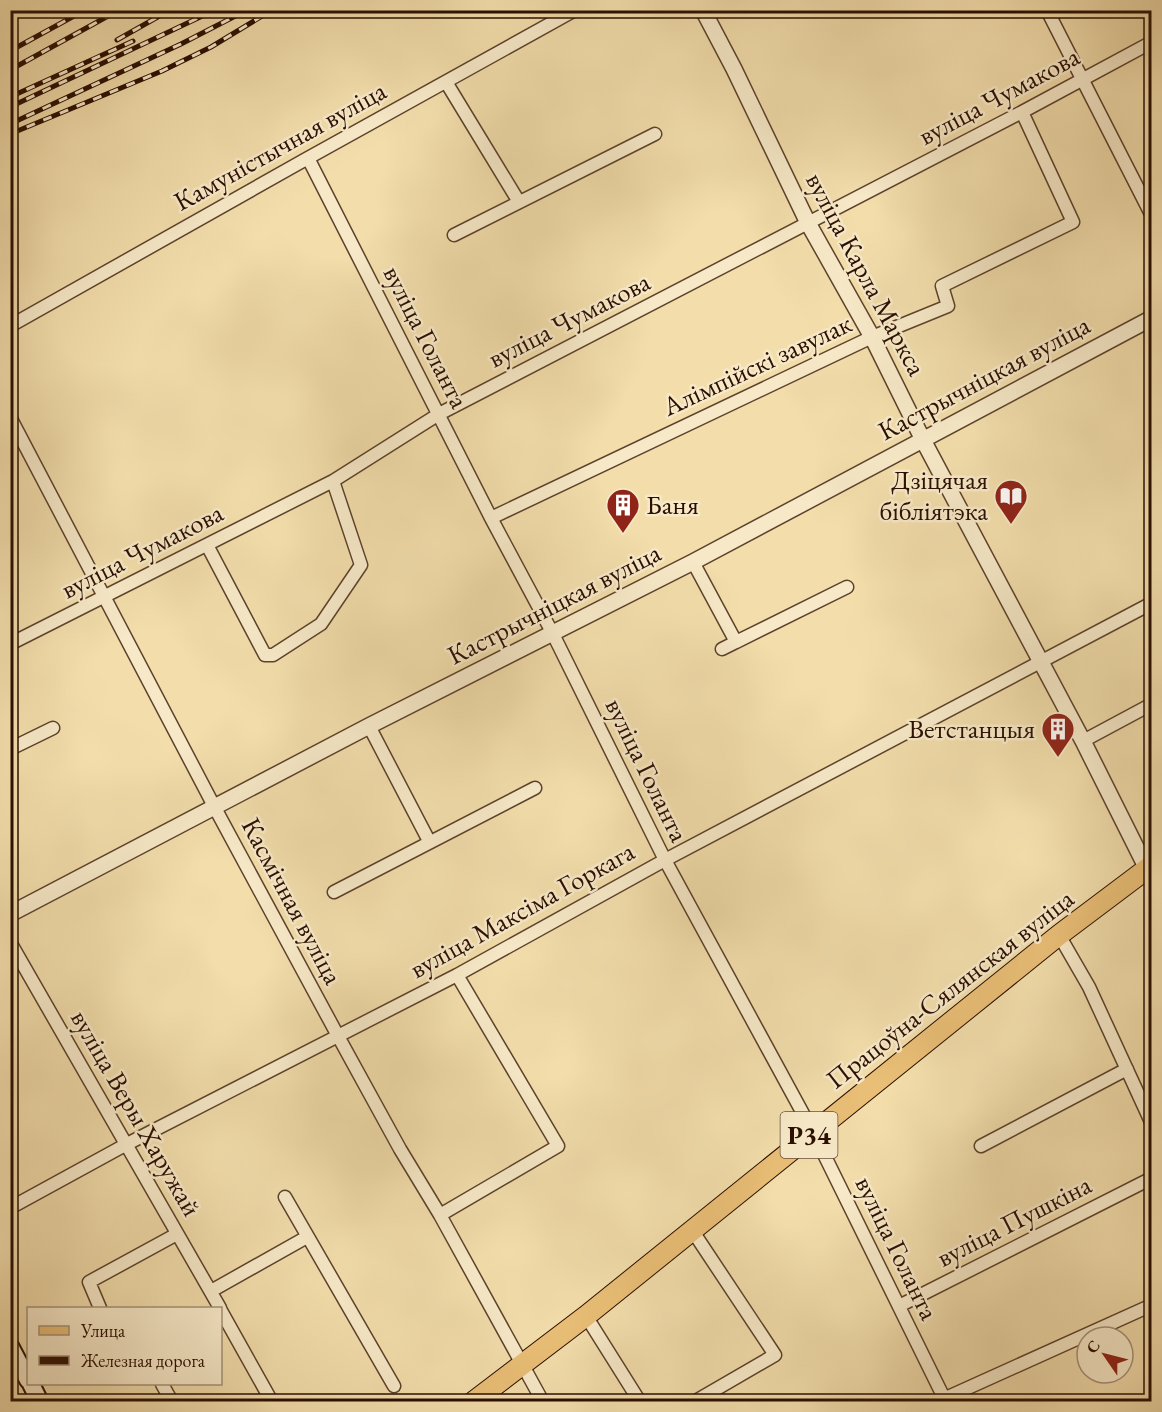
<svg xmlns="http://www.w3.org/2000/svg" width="1162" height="1412" viewBox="0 0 1162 1412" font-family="'EB Garamond',serif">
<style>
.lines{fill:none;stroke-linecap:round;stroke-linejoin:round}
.minor-casing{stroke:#5c422c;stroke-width:15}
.tertiary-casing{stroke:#5c422c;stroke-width:18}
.secondary-casing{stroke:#2a0e01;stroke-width:20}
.primary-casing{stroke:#2a0e01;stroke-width:22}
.minor{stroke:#f7e9c8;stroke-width:12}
.tertiary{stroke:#f7e9c8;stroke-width:15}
.secondary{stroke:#f7e9c8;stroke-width:16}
.primary{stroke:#e9be76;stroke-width:20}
.rail-casing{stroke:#2a0e01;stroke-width:5}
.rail{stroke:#f7e9c8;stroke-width:3;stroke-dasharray:9;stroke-linecap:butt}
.labels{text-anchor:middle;stroke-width:5;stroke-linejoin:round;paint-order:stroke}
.shield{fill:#f7e9c8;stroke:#68503d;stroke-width:1.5}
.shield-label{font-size:26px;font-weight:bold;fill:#2a0e01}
.street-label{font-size:27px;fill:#2a0e01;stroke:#f7e9c8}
.poi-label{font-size:27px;fill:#2a0e01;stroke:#f7e9c8;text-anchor:end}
</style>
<rect width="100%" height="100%" fill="#f2ddab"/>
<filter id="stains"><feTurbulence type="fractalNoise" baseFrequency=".00333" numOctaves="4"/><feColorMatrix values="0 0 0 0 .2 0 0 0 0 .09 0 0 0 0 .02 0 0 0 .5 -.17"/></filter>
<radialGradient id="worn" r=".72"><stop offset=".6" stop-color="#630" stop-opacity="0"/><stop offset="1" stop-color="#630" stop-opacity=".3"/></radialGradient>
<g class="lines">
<defs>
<path id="minor" d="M1047,10L1152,216
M446,82L519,202
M308,158L491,518L553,634L665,860L813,1132L946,1402
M454,235L655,134
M10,326L308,158L575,10
M10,417L215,808L338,1036L400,1149L440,1215L543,1402
M491,518L872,337L948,306L942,286L1073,222L1022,112
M207,545L265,655H273L321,624L361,565L333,481
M693,562L736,642L847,587
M10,644L333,481L439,414L1022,112L1152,42
M722,649L736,642
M369,726L429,841
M1083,741L1152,704
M10,749L53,728
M334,892L535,788
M1059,935L1089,987L1152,1124
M10,942L220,1308
M981,1146L1127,1069
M285,1197L394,1386
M10,1208L127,1144L457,975L665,860L1152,603
M440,1215L558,1146L457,975
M692,1230L775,1355L694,1402
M211,1291L307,1237
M899,1306L1152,1178
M100,1308L89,1282L177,1234
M220,1309L272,1402
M586,1316L640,1402
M162,1384L172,1402
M939,1401L1152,1305
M1148,1402L1152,1400"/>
<path id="tertiary" d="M703,10L734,69L808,223L872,337L923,440L1083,741L1152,879
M10,914L369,726L693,562L1152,318"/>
<path id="secondary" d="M10,1346L28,1380
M31,1384L40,1402"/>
<path id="primary" d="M473,1402L586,1316L1059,935L1152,865"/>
</defs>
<use href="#minor" class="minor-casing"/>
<use href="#tertiary" class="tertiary-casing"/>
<use href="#secondary" class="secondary-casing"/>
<use href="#primary" class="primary-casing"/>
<use href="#minor" class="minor"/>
<use href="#tertiary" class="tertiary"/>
<use href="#secondary" class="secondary"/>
<use href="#primary" class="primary"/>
<defs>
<path id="rail" d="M10,20L29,10
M117,40L170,10
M10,51L85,10
M10,70L119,10
M10,97L133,41
M10,107L215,10
M10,124L181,44L247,10
M10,134L162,71L211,47L272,10"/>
</defs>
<use href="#rail" class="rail-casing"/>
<use href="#rail" class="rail"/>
</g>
<defs>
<symbol id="library-pin" viewBox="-11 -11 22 30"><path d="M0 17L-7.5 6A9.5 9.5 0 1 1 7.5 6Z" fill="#8f2418" stroke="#f7e9c8"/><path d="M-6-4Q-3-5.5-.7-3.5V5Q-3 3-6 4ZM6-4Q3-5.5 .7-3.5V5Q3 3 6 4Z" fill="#fff"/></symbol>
<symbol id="building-pin" viewBox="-11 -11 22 30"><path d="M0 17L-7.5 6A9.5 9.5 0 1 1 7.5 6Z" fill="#8f2418" stroke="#f7e9c8"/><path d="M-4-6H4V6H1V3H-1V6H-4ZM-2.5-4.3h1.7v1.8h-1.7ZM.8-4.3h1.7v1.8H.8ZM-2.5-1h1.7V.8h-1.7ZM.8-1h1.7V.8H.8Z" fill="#fff"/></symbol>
</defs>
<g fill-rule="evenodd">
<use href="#library-pin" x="992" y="477" width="38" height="52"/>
<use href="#building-pin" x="604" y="486" width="38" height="52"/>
<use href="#building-pin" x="1039" y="710" width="38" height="52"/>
</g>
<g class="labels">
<rect class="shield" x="780.5" y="1112" width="57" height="46" rx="4.5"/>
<g class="shield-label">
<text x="809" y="1144">Р34</text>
</g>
<g class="street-label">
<text transform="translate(999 96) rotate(-28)" y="9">вуліца Чумакова</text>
<text transform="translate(280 146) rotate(-29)" y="9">Камуністычная вуліца</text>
<text transform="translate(866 274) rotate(62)" y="9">вуліца Карла Маркса</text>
<text transform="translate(569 320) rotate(-27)" y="9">вуліца Чумакова</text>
<text transform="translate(426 337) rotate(63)" y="9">вуліца Голанта</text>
<text transform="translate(757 365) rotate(-25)" y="9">Алімпійскі завулак</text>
<text transform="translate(984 378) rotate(-28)" y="9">Кастрычніцкая вуліца</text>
<text transform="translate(142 551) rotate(-27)" y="9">вуліца Чумакова</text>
<text transform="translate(554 604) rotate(-27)" y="9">Кастрычніцкая вуліца</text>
<text transform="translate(647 770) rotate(64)" y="9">вуліца Голанта</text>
<text transform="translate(292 901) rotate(62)" y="9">Касмічная вуліца</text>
<text transform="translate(522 910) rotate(-29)" y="9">вуліца Максіма Горкага</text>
<text transform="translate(950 989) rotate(-38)" y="9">Працоўна-Сялянская вуліца</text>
<text transform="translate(136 1113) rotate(60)" y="9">вуліца Веры Харужай</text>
<text transform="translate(1014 1221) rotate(-27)" y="9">вуліца Пушкіна</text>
<text transform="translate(897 1248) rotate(64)" y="9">вуліца Голанта</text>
</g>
<g class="poi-label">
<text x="988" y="489">Дзіцячая<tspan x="988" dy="31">бібліятэка</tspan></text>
<text x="646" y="514" text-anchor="start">Баня</text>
<text x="1035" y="738">Ветстанцыя</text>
</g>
</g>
<rect width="1162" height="1412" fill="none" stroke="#f2ddab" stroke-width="36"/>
<rect x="12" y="12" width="1138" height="1388" fill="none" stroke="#2a0e01" stroke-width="3"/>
<rect x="18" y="18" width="1126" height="1376" fill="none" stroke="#2a0e01" stroke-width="1.5"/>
<rect x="27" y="1307" width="195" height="78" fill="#f7e9c8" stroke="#a59178" stroke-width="1.5"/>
<rect x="39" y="1326" width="30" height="9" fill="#e9be76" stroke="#a59178" stroke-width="1.5"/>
<text x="81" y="1337" font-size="18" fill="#2a0e01">Улица</text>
<rect x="39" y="1356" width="30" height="9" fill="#2a0e01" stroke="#a59178" stroke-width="1.5"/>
<text x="81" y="1367" font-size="18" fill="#2a0e01">Железная дорога</text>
<g transform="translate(1105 1355) rotate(305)"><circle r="28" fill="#f7e9c8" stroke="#a59178" stroke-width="1.5"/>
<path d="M0-4.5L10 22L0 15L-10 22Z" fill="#8f2418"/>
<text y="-9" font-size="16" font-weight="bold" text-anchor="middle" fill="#2a0e01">С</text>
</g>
<rect width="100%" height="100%" filter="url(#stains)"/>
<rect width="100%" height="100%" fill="url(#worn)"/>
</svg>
